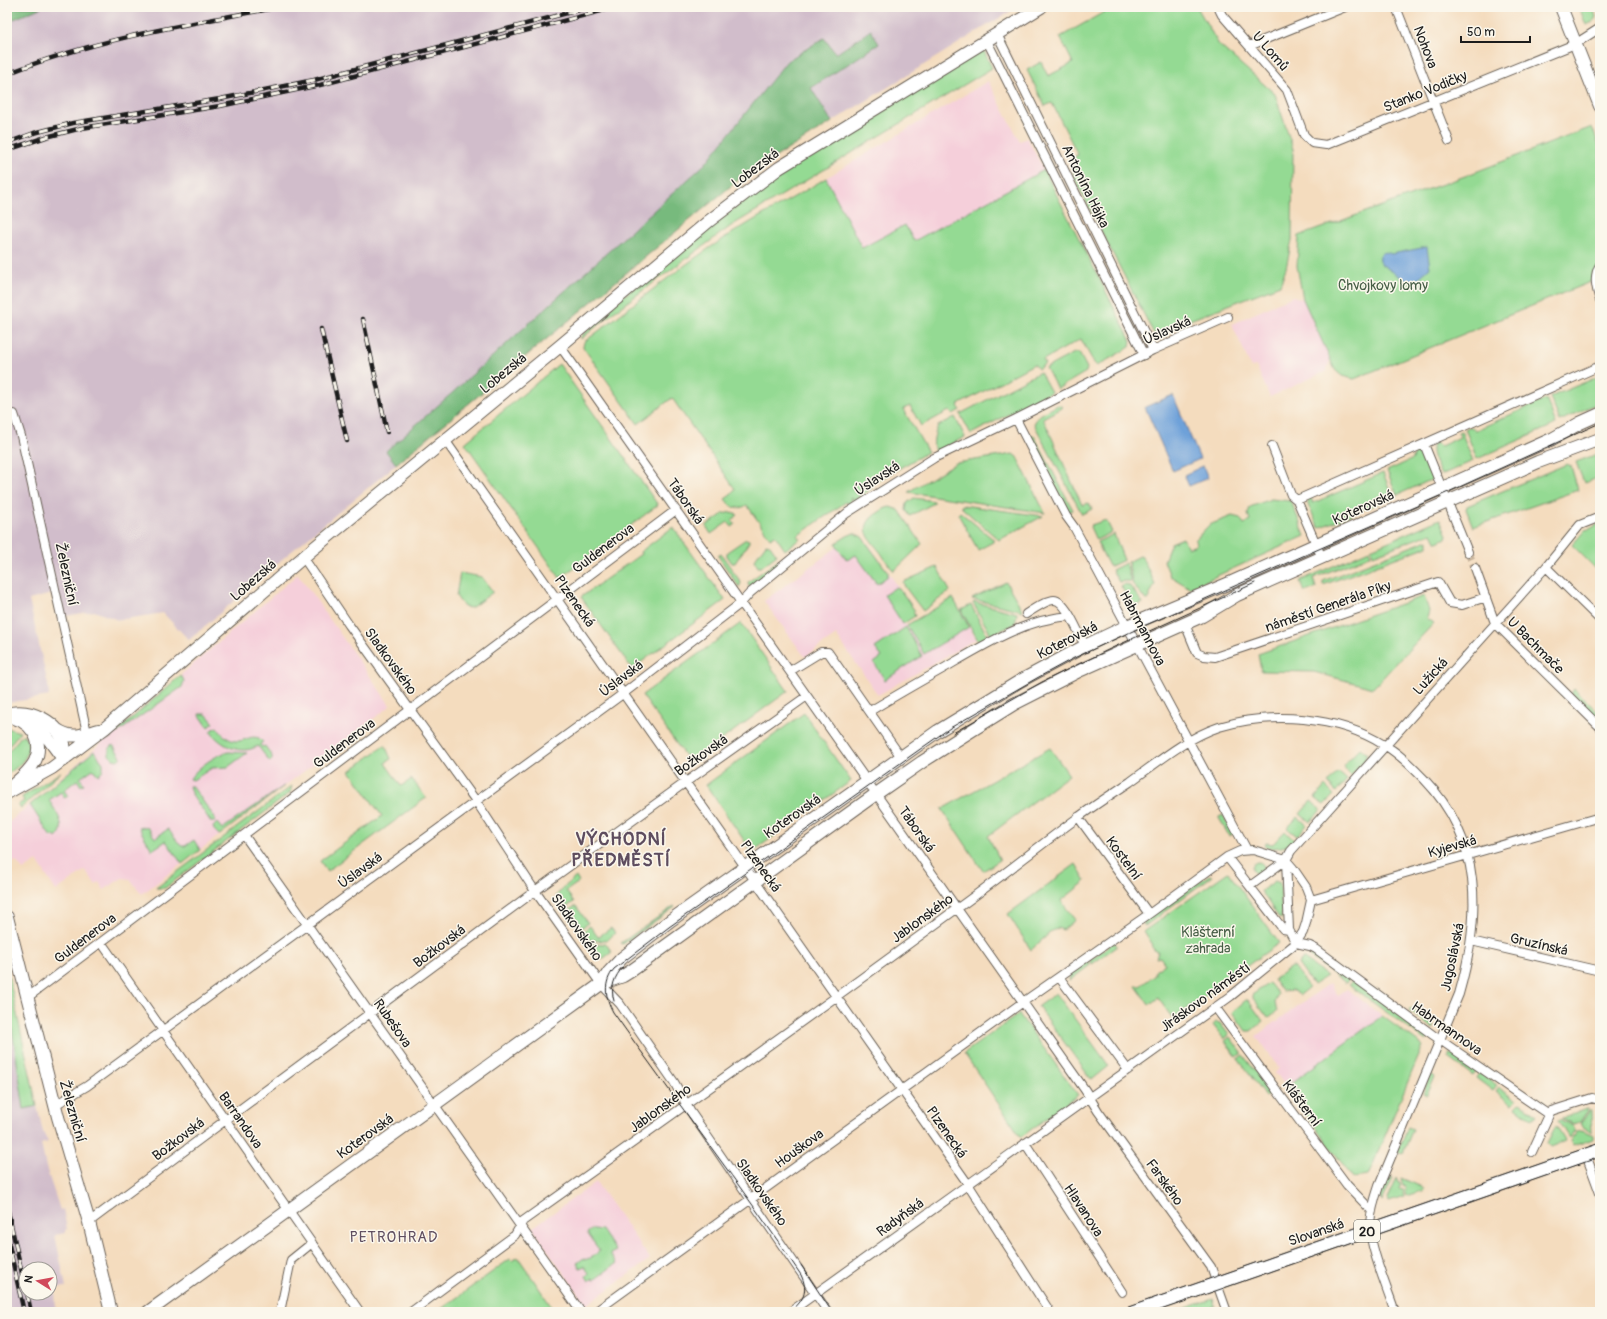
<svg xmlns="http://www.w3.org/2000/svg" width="1607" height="1319" viewBox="0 0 1607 1319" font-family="Pangolin,sans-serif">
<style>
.built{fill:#f5cfda}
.industrial{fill:#d1bdcb;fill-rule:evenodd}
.green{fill:#94da93;stroke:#587b58}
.forest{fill:#77ba7d;stroke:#4a6b4c}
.water{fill:#6ea1d9;stroke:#455e7a}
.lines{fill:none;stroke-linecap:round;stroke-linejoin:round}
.street-tunnel{stroke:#c9b69e;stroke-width:8;stroke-dasharray:8 4;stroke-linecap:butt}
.street-casing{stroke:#685f55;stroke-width:10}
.secondary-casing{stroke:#685f55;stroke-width:14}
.primary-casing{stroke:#685f55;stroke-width:14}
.street{stroke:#fff;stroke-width:8}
.secondary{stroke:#fff;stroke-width:12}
.primary{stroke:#fff;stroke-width:13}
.tram{stroke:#1c1c1c;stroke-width:1}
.rail-casing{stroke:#1c1c1c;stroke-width:4.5}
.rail{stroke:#fbf7ec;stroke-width:3;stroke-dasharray:9;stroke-linecap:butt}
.labels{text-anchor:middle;stroke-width:3;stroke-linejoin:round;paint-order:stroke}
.shield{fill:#fbf7ec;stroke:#5f5e5a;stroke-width:1}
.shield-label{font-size:13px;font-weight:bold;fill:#1c1c1c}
.street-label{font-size:14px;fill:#1c1c1c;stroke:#fbf7ec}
.park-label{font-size:14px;fill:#465e46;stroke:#fbf7ec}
.neighbourhood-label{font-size:15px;letter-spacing:1px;fill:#5e4d5f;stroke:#fbf7ec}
.district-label{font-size:18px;font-weight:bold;letter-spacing:1px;fill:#5e4d5f;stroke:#fbf7ec}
</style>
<rect width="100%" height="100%" fill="#fbf7ec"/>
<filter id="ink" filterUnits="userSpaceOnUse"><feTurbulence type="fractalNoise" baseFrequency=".025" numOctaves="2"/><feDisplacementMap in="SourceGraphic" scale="8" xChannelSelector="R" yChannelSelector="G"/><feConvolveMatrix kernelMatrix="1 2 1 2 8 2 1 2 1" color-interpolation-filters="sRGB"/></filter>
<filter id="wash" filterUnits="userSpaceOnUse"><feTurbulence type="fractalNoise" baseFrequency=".012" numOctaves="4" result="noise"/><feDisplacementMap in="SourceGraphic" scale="16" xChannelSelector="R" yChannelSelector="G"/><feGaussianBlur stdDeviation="0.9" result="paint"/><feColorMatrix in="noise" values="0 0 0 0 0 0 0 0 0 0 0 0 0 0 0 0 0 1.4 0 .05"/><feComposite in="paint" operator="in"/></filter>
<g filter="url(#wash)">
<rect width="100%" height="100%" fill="#f4dcbe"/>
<path class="built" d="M988,81L1020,141L1027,138L1044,170L914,241L862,248L826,178Z
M1293,296L1303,299L1330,360L1326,371L1270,397L1256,366L1251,367L1232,324Z
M854,533L862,537L867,542L912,606L903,624L907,625L953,598L976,639L878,695L836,635L805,657L764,601L837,547L836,543L847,536Z
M298,574L390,705L389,707L142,894L130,879L122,878L104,890L99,882L96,885L85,870L56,891L37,861L23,870L16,861L12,863L7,862V824Z
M1330,983L1338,995L1347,989L1382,1016L1286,1087L1275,1072L1279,1068L1256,1036Z
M596,1182L650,1259L586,1305L532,1228Z"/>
<path class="industrial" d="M42,7H1017L737,181L287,555L189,640L163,613L118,620L94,611L61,617L55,593L29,600L48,685L49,696L7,703V22Z
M7,968L37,1106L43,1132L48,1142L41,1144L46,1167L60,1210L63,1209L67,1229L65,1230V1233L55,1235L66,1287L55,1288L56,1312H7ZM26,1269H50V1293H26Z"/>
<path class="green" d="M1113,7H1197L1219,45L1275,94L1293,149L1292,240L1286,268L1280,285L1154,334L1074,178L1072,158L1078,155L1052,103L1045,106L1027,70L1041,62L1048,76L1073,63L1060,37Z
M1579,7H1595L1593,8L1596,17L1593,22L1586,25Z
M981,50L984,51L992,68L731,226L619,308L581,339V336L621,298L784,169Z
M1592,127L1600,148V265L1595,280L1354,379L1342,376L1335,370L1303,299L1297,266L1299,236L1465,176Z
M1044,170L1131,341L1130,347L1097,366L1094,363L1081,339L1043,360L1045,364L1038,369L1034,364L958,405L960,410L953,414L949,411L921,426L910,406L903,409L928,452L870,485L872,488L854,501L851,498L850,499L851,502L848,504L846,502L797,536L800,539L785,550L775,535L770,538L747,505C737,511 731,507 725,499L732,494L735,489L672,398L638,424L583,347L584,342C634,305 681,265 734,232C764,213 796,197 826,178L862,248L905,225L914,241Z
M1074,353H1079L1087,368L1086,372L1057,389L1046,368Z
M559,364L658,505L560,578L465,443Z
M1040,372L1051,392L971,434L960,414Z
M1600,376V402L1560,421L1550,397Z
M1546,399L1556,424L1477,459L1465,429L1468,427L1476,430Z
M1058,405L1063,407L1043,418L1082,505L1089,503L1092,509L1082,514L1034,424L1038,416Z
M955,417L965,437L935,452C932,443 934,435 938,426Z
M1461,431L1473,461L1441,475C1437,465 1428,453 1434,442L1441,446L1460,437L1458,432Z
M1030,434L1034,436L1073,510L1069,512L1027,436Z
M1415,451C1427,452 1430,469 1433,479L1397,495L1387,471L1413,459Z
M1600,453V477L1584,483L1576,462Z
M1013,454L1017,457L1045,513L908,492L956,463Z
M1567,464L1571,466L1578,490L1473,527L1466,509L1467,506Z
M1383,473L1393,497L1319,528L1308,505V499L1311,498L1313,503Z
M914,498L934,501V503L910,516L906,510L907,503Z
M1271,499L1291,501L1305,536L1190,588L1170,576L1164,561L1171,543L1183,538L1188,548L1196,545L1195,540L1209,525L1232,516L1240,518L1244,524L1250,521L1248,514L1250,507Z
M962,505L1043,516L999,540L961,507Z
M890,507L899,510L922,544L894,571C889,566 885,559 881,553C870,539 857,528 876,514C881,511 884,508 890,507Z
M732,512L738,515L732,520L735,525L732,527L728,522L711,534L706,526L723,514Z
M960,512L993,539V542L978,550L958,514Z
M1440,519L1447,535L1446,538L1438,542L1436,541L1432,533L1429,534L1373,555L1371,549Z
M1106,520L1112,532L1096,540L1090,527L1091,525Z
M1600,523V573L1572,545L1586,529L1588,530Z
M673,527L725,600L632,669L581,597L641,554L640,552Z
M854,533L862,537L888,572V576L877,584L856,555L847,560L837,547L836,543L847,536Z
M1114,534L1124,560L1111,566H1109L1097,542Z
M746,539L749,540V542L735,563H732L727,556V552Z
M1428,540V546L1323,585V581Z
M766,544L770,545L777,555L761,567H758L754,560Z
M1369,550L1371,555L1313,578L1316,588L1305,592L1300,581L1302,580Z
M721,554L740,581L741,583L739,587L718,556Z
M1140,556L1142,557L1155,584L1147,601L1133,585L1128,562Z
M779,560L782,562L749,587L748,582Z
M1126,563L1131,582L1126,581L1119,582L1112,570Z
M937,567L950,591L923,611L905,587L903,582Z
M460,573L482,577L493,592L471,608L464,607L456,596Z
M1006,582L1023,611L972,599Z
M1125,584L1129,585L1143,603L1136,606L1129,600L1121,586Z
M896,587L899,588L915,611L913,612L915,616L903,624L884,595Z
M1424,596L1429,611L1427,618L1434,623L1373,688L1314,672L1261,671L1258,654Z
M953,598L969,627L924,654L907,625Z
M974,602L1017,613L1015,624L991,635L973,603Z
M971,605L988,637L979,642L961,610Z
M741,623L788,691L690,763L642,695Z
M906,627L922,656L885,680L874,663L882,657L875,648Z
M181,675L184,681L182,687L107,740Z
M1574,689L1600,714V721L1571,694Z
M804,713L851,781L752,852L706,785Z
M199,714H206L214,723L208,727Z
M217,727C223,736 232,744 243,740C250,738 252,736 259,738L263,742L260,744L262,747L265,746L272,756V760L270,762L258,746C241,756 221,746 210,731Z
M7,728L20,732L7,748Z
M23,734C36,751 22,764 9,773L7,771V753Z
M113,745L121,757L118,760L113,759L109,755V749Z
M385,745L391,759L385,763L401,786L412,779L426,798L327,871L320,861L382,816L350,771Z
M1050,748L1069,775L988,836L1000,860L983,871L942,809Z
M1360,748L1367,754L1364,761L1351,776L1343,766Z
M94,751L103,763V771L98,775L93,769L80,778L84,784L81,786L77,780L64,790L68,796L65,798L61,792L49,800C55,811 69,827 56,838L54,835L51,837L30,805Z
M229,752L247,753L228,767L212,768L193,780L190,779C195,769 218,753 229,752Z
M61,772L21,808L18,805L24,801L22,797Z
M1338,772L1347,780L1336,792L1328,783Z
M189,786H192L215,818V822H211L191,793Z
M284,786L221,834L219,835L214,830L213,827L217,823L222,829Z
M292,786L290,793L285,797L165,888H156Z
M1325,786L1334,795L1324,805L1315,798Z
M1311,801L1321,810L1310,822L1300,814Z
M1223,815L1233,834L1229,836L1219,818V817Z
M1298,817L1307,825L1297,836L1287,828Z
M142,827L148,828L155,838L168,829L181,846H185L194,840L200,850L182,864L166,841L152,850L139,828Z
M1285,831L1294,840C1285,848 1277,849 1265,847L1266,843L1273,844Z
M1252 868a6 6 0 1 1 12 0a6 6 0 1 1-12 0Z
M1076,864L1086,881L1061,901L1075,920L1063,930L1058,928L1052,931L1031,950L1008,914Z
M1228,872L1279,943L1173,1019L1158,998L1149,1005L1136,986L1138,985L1140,986L1155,975V971L1165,964L1160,957L1156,958L1158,952H1156L1152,947L1153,945L1144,931Z
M1209,875L1212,876L1145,926L1142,922Z
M576,877L579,882L566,891L574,902L565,908L556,896L562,889Z
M1275,881L1280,883L1282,919L1279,918L1261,891Z
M576,906L588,923L580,929L567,911Z
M674,906L675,907L623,944L621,943Z
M590,926L598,937L611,928L615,933L607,941L587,940L582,932Z
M1114,942L1117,946L1092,964L1089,960Z
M589,943L606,944L612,952L604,958H600Z
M1311,951L1350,979L1346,983L1310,957Z
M1302,959H1304L1327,976L1313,985L1298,964Z
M1087,961L1090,965L1069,981L1070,974Z
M1291,967H1294L1309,988L1300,995L1292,990L1282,991L1274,980L1275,978Z
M7,968L37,1106L24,1109L7,995Z
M1352,981L1429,1036L1426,1041L1349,985Z
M1269,983L1278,994L1275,1003L1277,1011L1268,1018L1252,997V995Z
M1056,993L1109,1066L1093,1079L1090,1078L1038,1006Z
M1246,1000H1248L1263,1021L1251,1031H1246L1232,1012Z
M1411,1008L1433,1024V1029L1409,1011Z
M1019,1014L1078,1095L1021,1137L964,1053Z
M1382,1016L1423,1046L1368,1176L1353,1178L1286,1087Z
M1216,1022L1220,1023L1229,1035L1224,1039L1213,1025Z
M1230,1037L1242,1053L1237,1057L1225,1041Z
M1449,1054L1455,1055L1477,1071L1473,1076L1449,1058Z
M1243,1055L1272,1093L1266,1097L1238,1059Z
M1479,1073L1497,1086L1493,1091L1476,1078Z
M1431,1074L1435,1077L1427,1095L1423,1093Z
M1499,1088L1517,1100L1513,1105L1496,1092Z
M1520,1103L1537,1115L1532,1119L1516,1107Z
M1587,1108L1588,1110L1580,1122L1574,1124L1561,1118Z
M1590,1110L1591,1111L1592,1132L1583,1127L1581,1123Z
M1559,1119L1573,1126L1575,1130L1569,1138L1558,1121Z
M1556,1126L1565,1141L1550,1147L1547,1144Z
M1408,1127L1413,1129L1403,1153L1398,1151Z
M1582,1130L1593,1135V1139L1573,1146L1570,1141L1577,1131Z
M1393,1177L1382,1202L1379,1197L1386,1179Z
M1397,1177L1401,1186L1399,1187L1400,1190L1402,1189L1404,1197L1389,1202L1388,1199Z
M1401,1178L1424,1188V1190L1406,1196L1404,1189L1406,1188L1405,1185L1403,1186Z
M593,1229L602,1230L616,1251L610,1254L617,1263L594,1280L593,1278L589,1281L586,1276L589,1273L584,1266L580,1268L577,1263L584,1258L585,1260L589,1258V1259L600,1251L587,1233Z
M518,1257L551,1306L552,1312H437L510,1259L512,1261Z
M1213,1299L1215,1306L1199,1312H1174Z"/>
<path class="forest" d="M7,7H42L7,22Z
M871,30L879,44L811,88L832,122L737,181L396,464L386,451L451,394L705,164L787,61L824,38L836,54Z"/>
<path class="water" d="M1427,247L1430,268L1415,281L1405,280L1381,264C1377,255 1382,249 1391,254Z
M1173,395L1200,459L1173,471L1145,407Z
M1203,466L1208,478L1189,486L1184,475Z"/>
</g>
<g filter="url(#ink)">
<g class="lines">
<path class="street-tunnel" d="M1468,552L1475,568"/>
<defs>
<path id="street" d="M1218,7L1222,15L1287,90L1304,135L1312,143L1326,145L1575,44L1600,28
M1396,7L1449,141
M1599,7L1600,8
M997,34L1153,350
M987,41L1144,355
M1249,46L1345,7
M1600,265C1593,276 1596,288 1600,300
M560,346L1085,1090L1098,1111L1211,1267L1227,1312
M14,414L21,436L88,737
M1016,419L1066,516L1074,527L1247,850
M445,440L968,1184L1050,1312
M1424,444L1468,552
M1272,446L1291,495L1297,500L1322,558
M1297,500L1600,366
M303,557L349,625L476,801L535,891L601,984L620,1004L674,1082L690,1111L828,1312
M1546,567L1600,620
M1475,568L1495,623L1600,727
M1026,614C1032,610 1047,600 1054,600C1066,600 1080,636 1085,646
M1185,624L1197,653L1204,656L1215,657L1438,582L1450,603L1462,605L1486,597
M790,671L821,652H828L901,757
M870,711C895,696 921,681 946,667C984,645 1025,619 1070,616
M1078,817L1149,914
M244,835L581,1312
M1227,857L1283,929L1289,930
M1286,860L1289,930L1296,943
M1250,886L1286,860L1291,851L1546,567L1580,525L1600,517
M1311,900L1600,817
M1471,941L1600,971
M101,942L360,1312
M1296,943L1310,946L1316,949L1433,1035L1549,1115L1532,1152
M1059,977L1128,1070
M28,997L676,510
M1215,1007L1347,1185L1372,1211
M55,1105L87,1086L624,693L741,603L750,593L847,513L934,458L1016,419L1153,350L1228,317
M1549,1115L1551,1111L1592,1098L1600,1100
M1025,1143L1122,1292
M1586,1155L1600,1193
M89,1222L231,1116L535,891L686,782L807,696
M280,1312L291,1260L312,1243
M411,1312L515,1235L523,1221C668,1118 812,1015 955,910C996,881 1035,849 1076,819C1093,806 1112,794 1130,782C1158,762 1186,738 1219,727C1271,711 1338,716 1384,745C1399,753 1412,767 1424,779C1484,841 1481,917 1459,994L1379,1186C1375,1198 1371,1210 1370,1223C1368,1244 1388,1290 1395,1312
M595,1312L1023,1002L1149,914L1227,857L1240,851L1253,850L1286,860L1293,868L1306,887L1311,900L1306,923L1303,932L1296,943L1231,996L790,1312"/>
<path id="secondary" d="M1561,7L1600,106
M11,713C31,709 59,722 64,744C65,749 64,754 64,760
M7,717C29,718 45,740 35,761C30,771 20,779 12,786
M29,721L41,729L64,760
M56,729C72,740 81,735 99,730
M7,793L52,768L105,728L314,548L560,346L709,221L779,168L1041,7
M7,917L58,1117L89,1222L111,1312
M601,984L609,972L622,958L671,920L938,731L1020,681L1085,646L1127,626L1232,582L1552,439L1580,423L1600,414
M148,1312L601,984L623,976L631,971L876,794L922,762L974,729L1014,704L1081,670L1202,616L1237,595L1538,462L1600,439"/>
<path id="primary" d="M1134,1312L1600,1150"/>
</defs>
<use href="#street" class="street-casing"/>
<use href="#secondary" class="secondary-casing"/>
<use href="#primary" class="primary-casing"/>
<use href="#street" class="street"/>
<use href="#secondary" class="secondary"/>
<use href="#primary" class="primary"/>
<path class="tram" d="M953,733L1042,682L1112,648L1255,583
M614,1001C610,988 614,977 623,967
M801,1265L832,1312
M790,1312C803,1301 809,1292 801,1275C741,1185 675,1100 613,1012C605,997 603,983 614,969L669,927L950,728L1037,678L1074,658L1146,625L1444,494L1600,423
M1114,1312L1600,1143
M1155,1312L1600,1157"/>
<defs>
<path id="rail" d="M7,74C94,39 188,24 280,7
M7,143L34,133L73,123L220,99L314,80L590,7
M7,150L46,137L82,128L220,106L320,85L616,7
M363,319L387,432
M321,329L347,441
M7,1207L26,1291
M7,1236L24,1312
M27,1293L31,1312"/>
</defs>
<use href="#rail" class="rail-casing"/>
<use href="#rail" class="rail"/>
</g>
</g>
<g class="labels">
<rect class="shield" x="1354" y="1220" width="26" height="22" rx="3"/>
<g class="shield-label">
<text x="1367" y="1236">20</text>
</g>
<g class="street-label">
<text transform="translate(1426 47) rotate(69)" y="5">Nohova</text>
<text transform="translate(1271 51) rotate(49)" y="5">U Lomů</text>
<text transform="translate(1425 91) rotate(-22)" y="5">Stanko Vodičky</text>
<text transform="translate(755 168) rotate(-37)" y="5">Lobezská</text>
<text transform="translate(1086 186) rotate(64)" y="5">Antonína Hájka</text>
<text transform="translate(1167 330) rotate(-24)" y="5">Úslavská</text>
<text transform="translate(503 373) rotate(-39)" y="5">Lobezská</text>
<text transform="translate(877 478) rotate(-33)" y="5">Úslavská</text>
<text transform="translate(686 501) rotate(55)" y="5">Táborská</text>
<text transform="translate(1363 507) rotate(-24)" y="5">Koterovská</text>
<text transform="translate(603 548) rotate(-37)" y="5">Guldenerova</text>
<text transform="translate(67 574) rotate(78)" y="5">Železniční</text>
<text transform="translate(253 580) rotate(-41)" y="5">Lobezská</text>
<text transform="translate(575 601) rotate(55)" y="5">Plzenecká</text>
<text transform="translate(1328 606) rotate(-19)" y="5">náměstí Generála Píky</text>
<text transform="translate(1143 628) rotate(62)" y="5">Habrmannova</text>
<text transform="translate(1067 640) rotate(-27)" y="5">Koterovská</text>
<text transform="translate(1536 645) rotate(45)" y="5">U Bachmače</text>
<text transform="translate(391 661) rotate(54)" y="5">Sladkovského</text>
<text transform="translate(1430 676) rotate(-48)" y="5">Lužická</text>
<text transform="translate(621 678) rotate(-37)" y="5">Úslavská</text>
<text transform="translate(344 743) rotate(-37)" y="5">Guldenerova</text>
<text transform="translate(701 755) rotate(-35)" y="5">Božkovská</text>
<text transform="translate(792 816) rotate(-35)" y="5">Koterovská</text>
<text transform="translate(917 829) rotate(55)" y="5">Táborská</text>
<text transform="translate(1452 846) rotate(-16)" y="5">Kyjevská</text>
<text transform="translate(1124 858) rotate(54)" y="5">Kostelní</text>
<text transform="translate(761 866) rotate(55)" y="5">Plzenecká</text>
<text transform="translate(360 870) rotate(-36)" y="5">Úslavská</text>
<text transform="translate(922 918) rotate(-36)" y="5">Jablonského</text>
<text transform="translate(577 927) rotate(55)" y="5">Sladkovského</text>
<text transform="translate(85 938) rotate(-37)" y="5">Guldenerova</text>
<text transform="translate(1539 944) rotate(13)" y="5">Gruzínská</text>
<text transform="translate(439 946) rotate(-37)" y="5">Božkovská</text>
<text transform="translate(1452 957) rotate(-78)" y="5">Jugoslávská</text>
<text transform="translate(1205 997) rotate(-36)" y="5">Jiráskovo náměstí</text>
<text transform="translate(393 1023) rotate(55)" y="5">Rubešova</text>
<text transform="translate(1447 1028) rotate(35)" y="5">Habrmannova</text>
<text transform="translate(1302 1103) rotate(53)" y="5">Klášterní</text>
<text transform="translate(660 1108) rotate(-36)" y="5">Jablonského</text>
<text transform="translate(73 1111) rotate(74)" y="5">Železniční</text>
<text transform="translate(241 1120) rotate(55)" y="5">Barrandova</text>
<text transform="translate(947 1132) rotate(55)" y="5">Plzenecká</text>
<text transform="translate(365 1136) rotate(-36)" y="5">Koterovská</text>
<text transform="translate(178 1139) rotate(-37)" y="5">Božkovská</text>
<text transform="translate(799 1148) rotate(-36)" y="5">Houškova</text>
<text transform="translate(1165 1182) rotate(54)" y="5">Farského</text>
<text transform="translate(762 1192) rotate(55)" y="5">Sladkovského</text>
<text transform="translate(1084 1210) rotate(57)" y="5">Hlavanova</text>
<text transform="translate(900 1217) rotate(-36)" y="5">Radyňská</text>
<text transform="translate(1316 1232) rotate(-19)" y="5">Slovanská</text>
</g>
<g class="park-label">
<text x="1383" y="290">Chvojkovy lomy</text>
<text x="1208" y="937">Klášterní<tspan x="1208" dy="16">zahrada</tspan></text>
</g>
<g class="neighbourhood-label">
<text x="394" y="1242">PETROHRAD</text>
</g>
<g class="district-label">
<text x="621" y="845">VÝCHODNÍ<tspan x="621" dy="21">PŘEDMĚSTÍ</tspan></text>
</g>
</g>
<rect width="1607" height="1319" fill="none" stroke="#fbf7ec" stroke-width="24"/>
<g transform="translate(38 1281) rotate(281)"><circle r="19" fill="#fbf7ec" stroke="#a29f99"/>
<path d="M0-3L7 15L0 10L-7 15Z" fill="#d1495b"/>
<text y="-6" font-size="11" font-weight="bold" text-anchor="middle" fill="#1c1c1c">N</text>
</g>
<path d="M1461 36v6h69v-6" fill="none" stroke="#1c1c1c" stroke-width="2"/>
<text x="1467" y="36" font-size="12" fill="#1c1c1c" stroke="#fbf7ec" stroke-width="3" paint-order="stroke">50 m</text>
</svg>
